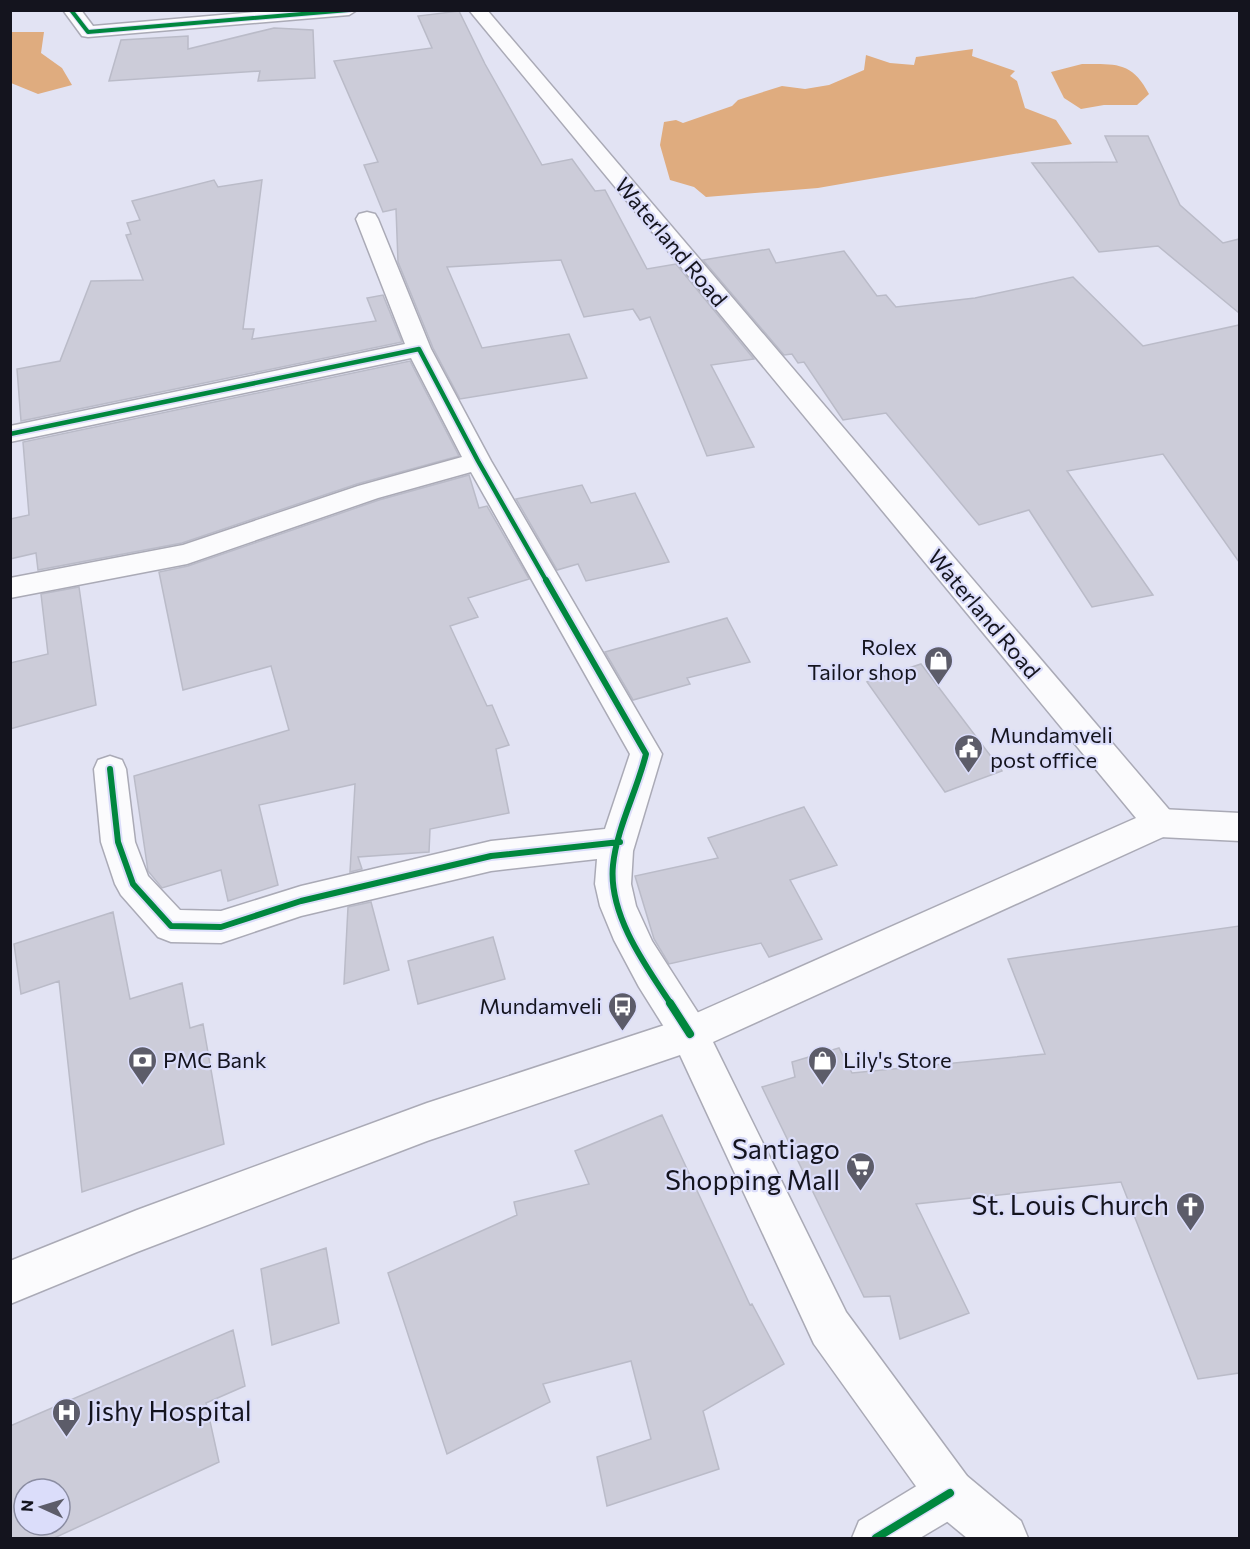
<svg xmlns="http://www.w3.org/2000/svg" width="1250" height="1549" viewBox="0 0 1250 1549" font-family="Commissioner,sans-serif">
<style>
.water{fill:#dfac7f}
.building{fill:#ccccd9;stroke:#babbc8;stroke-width:1.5;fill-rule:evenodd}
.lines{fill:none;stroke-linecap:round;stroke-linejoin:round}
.street-casing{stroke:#aaaab6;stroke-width:3}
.secondary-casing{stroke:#aaaab6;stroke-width:3}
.street{fill:#fbfbfd;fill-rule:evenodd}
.secondary{fill:#fbfbfd;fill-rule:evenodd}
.cycleway-far3-casing{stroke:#dbddfa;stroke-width:6}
.cycleway-far2-casing{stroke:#dbddfa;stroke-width:8}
.cycleway-far1-casing{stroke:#dbddfa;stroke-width:10}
.cycleway-casing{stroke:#dbddfa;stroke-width:11}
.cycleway-far3{stroke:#00873e;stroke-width:4}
.cycleway-far2{stroke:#00873e;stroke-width:4.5}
.cycleway-far1{stroke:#00873e;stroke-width:6}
.cycleway{stroke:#00873e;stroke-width:8}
.labels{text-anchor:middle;stroke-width:4.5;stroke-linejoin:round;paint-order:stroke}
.street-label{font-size:22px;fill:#14141e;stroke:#dbddfa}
.poi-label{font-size:22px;fill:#14141e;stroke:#dbddfa;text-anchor:start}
.near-poi-label{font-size:27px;fill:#14141e;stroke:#dbddfa;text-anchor:end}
</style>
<rect width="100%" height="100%" fill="#e2e3f3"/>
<path class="water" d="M10,32H44L41,53L62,68L72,85L38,94L11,83Z
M973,49L972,56L1015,71L1010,76L1017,81L1025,108L1056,120L1072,144L818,188L706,197L694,187L670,180L660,145L664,122L676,120L683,123L732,106L738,100L782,86L805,89L829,85L864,70L866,55L890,63L914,65L916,57Z
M1082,64C1115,64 1132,61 1149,94L1137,105H1104L1081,109L1064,98L1051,72Z"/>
<path class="building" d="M459,11L485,64L542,165L572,159L595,191L605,190L647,269L676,264L754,359L711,365L754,447L707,456L650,317L640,320L633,309L584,317L561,260L447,267L482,348L569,334L587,378L460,399L433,348L398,262L396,209L383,212L364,165L378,162L334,61L432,48L418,16Z
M274,28L313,30L315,78L258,81L260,71L109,81L121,40L188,36V49Z
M1105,136H1148L1180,205L1223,243L1239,239V313L1158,246L1099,252L1032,163L1117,162Z
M214,180L218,187L262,180L243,329H254L252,339L376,321L367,298L383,295L402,342L21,421L17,369L60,361L91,281L143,280L126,235L131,234L127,223L140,220L132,201Z
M769,249L776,263L844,251L877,296L886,295L896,307L975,298L1073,277L1143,346L1239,325V562L1163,454L1067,471L1153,595L1092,607L1029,510L979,525L886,413L843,420L804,362L798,363L792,354L784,355L703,260Z
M410,361L459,456L357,484L182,543L38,570L36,553L10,559V519L29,515L23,442Z
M469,475L479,508L487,506L529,579L468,598L478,617L450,626L487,706L492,705L509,745L496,749L509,813L430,829L429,852L358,857L362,869L350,872L355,784L259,805L278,885L228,901L221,870L162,888L148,871L134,776L289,730L271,666L183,690L159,572L188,566L379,500Z
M582,485L591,503L635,493L669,562L586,581L578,564L557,570L516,499Z
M79,587L96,705L10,729V663L48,654L41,594Z
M727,618L750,662L687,678L690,684L633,700L605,652Z
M921,664L1002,771L945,792L867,682Z
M804,807L837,865L790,880L822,939L769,957L761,943L669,964L654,939L635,876L718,858L708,838Z
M371,902L389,970L344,984L348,907Z
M113,912L130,999L182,983L190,1028L203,1024L224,1144L82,1192L59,981L21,994L14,944Z
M1239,926V1373L1198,1379L1121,1182L916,1204L969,1313L900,1339L890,1296L864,1297L762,1087L795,1077L792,1062L839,1048L852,1073L1045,1054L1008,959Z
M493,937L505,979L418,1004L408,961Z
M662,1115L750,1305L752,1304L784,1364L703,1411L719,1469L607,1506L597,1457L651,1439L631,1361L543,1384L550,1402L447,1454L388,1273L517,1215L514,1202L589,1184L575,1151Z
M326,1248L339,1323L272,1345L261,1269Z
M233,1330L245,1386L206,1403L219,1462L52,1539H10V1426ZM24,1489H60V1525H24Z"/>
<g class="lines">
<defs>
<path id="street" d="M63,10H81L93,26L280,10H357L349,15L88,37L82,36Z
M367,212L375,214L378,219L431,349L491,461L662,754L633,851L631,884L636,906L652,941L704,1022L709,1034L704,1046L690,1052L676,1046L639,987L614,940L600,906L595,884L597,859L491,871L301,916L221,943L171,942L158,937L121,895L115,884L101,842L94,769L98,760L110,756L122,760L126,769L135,842L148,876L180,910L221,911L301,886L491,841L605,829L630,754L471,472L378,498L187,564L10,598V578L183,545L358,486L462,457L411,358L10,442V426L405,344L356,219L359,214Z
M1160,809L1240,813V841L1160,837L1148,833L1143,823L1148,813Z
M950,1469L967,1476L974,1493L967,1510L920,1538H852L859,1521L933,1476Z"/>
<path id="secondary" d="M469,10H487L1172,813L1177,823L1172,833L713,1042L846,1312L967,1476L1021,1521L1028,1538H967L933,1510L814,1344L680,1055L427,1141L137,1252L10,1304V1261L137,1210L427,1103L683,1019L1136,818Z"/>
</defs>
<use href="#street" class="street-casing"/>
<use href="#secondary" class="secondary-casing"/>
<use href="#street" class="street"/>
<use href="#secondary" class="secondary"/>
<defs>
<path id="cycleway-far3" d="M71,10L88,32L349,10"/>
<path id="cycleway-far2" d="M10,434L419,349L478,461L547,582"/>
<path id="cycleway-far1" d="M546,580L646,754C637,791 617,827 613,865C608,914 645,965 671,1004
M110,769L118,842L133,884L171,926L221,927L301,901L491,856L620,842"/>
<path id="cycleway" d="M670,1003L690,1034
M876,1538L950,1493"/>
</defs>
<use href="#cycleway-far3" class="cycleway-far3-casing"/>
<use href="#cycleway-far2" class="cycleway-far2-casing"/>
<use href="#cycleway-far1" class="cycleway-far1-casing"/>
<use href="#cycleway" class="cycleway-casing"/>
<use href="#cycleway-far3" class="cycleway-far3"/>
<use href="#cycleway-far2" class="cycleway-far2"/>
<use href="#cycleway-far1" class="cycleway-far1"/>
<use href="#cycleway" class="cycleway"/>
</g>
<defs>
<symbol id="shop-pin" viewBox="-11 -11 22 30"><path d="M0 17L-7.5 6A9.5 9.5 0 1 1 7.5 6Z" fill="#5c5c69" stroke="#dbddfa"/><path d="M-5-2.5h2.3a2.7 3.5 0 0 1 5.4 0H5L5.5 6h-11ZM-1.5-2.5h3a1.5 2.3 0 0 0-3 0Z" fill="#fff"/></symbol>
<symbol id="civic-pin" viewBox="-11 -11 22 30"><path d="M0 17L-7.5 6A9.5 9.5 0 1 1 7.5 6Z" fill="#5c5c69" stroke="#dbddfa"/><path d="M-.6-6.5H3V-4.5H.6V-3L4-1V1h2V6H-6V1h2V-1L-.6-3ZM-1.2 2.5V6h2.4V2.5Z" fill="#fff"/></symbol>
<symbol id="bus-pin" viewBox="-11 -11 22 30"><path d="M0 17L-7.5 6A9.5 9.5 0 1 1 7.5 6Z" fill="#5c5c69" stroke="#dbddfa"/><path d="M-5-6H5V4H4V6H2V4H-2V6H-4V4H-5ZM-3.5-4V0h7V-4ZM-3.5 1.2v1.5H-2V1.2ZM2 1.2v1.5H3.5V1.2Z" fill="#fff"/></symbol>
<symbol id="bank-pin" viewBox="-11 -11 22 30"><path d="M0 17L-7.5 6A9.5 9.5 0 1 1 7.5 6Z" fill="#5c5c69" stroke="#dbddfa"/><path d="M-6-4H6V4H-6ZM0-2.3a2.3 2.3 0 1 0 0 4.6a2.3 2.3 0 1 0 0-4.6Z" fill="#fff"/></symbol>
<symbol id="supermarket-pin" viewBox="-11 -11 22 30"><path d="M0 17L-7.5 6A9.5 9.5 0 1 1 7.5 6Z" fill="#5c5c69" stroke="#dbddfa"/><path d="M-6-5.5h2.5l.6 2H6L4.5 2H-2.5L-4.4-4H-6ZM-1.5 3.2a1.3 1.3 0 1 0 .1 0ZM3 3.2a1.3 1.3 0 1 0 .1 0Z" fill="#fff"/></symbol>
<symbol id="church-pin" viewBox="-11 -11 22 30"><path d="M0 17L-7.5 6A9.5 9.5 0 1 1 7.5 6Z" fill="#5c5c69" stroke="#dbddfa"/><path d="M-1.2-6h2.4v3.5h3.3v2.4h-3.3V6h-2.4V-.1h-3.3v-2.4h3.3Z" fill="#fff"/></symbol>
<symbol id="hospital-pin" viewBox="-11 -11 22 30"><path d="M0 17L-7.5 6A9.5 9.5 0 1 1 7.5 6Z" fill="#5c5c69" stroke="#dbddfa"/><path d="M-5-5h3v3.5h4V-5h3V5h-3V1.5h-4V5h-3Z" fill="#fff"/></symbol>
</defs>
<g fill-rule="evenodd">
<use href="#shop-pin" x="922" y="644" width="33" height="45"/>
<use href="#civic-pin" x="952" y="732" width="33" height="45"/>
<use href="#bus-pin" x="606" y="990" width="33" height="45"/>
<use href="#bank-pin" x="126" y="1044" width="33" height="45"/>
<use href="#shop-pin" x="806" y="1044" width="33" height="45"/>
<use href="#supermarket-pin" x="844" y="1150" width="33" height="45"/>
<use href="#church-pin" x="1174" y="1190" width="33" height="45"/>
<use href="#hospital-pin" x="50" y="1396" width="33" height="45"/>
</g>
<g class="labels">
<g class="street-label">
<text transform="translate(671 242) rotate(50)" y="8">Waterland Road</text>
<text transform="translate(984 614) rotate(50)" y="8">Waterland Road</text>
</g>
<g class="poi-label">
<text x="917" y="655" text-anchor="end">Rolex<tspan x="917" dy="25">Tailor shop</tspan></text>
<text x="990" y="743">Mundamveli<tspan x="990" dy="25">post office</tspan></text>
<text x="602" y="1014" text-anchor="end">Mundamveli</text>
<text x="163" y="1068">PMC Bank</text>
<text x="843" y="1068">Lily's Store</text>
</g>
<g class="near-poi-label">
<text x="840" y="1159">Santiago<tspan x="840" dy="31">Shopping Mall</tspan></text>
<text x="1169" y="1215">St. Louis Church</text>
<text x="87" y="1421" text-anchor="start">Jishy Hospital</text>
</g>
</g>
<rect width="1250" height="1549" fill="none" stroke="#14141e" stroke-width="24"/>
<g transform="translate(42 1507) rotate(274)"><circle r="28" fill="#dbddfa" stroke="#8b8da2" stroke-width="1.5"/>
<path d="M0-4.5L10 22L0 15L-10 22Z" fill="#5c5c69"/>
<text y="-9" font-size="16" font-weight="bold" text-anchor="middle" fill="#14141e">N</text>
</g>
</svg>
